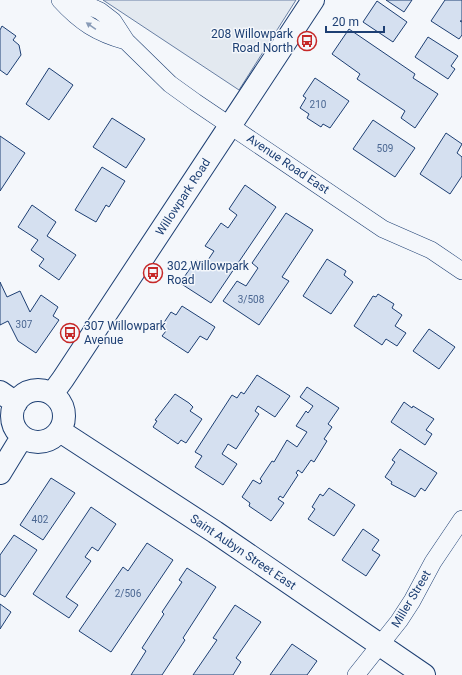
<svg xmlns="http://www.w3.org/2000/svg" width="462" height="675" viewBox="0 0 462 675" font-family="Roboto,sans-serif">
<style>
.green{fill:#e3e9f0;stroke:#687fa3}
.building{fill:#d5e0f0;stroke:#1d3f73}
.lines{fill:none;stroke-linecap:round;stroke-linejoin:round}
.street-casing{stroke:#1d3f73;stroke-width:18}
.secondary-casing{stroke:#1d3f73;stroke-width:24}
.street{stroke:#f4f7fb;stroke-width:17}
.secondary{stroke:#f4f7fb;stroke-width:22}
.oneway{fill:#889bb7}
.labels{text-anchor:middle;stroke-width:3;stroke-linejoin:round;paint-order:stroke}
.number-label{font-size:10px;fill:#4b6792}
.poi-label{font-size:12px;fill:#1d3f73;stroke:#f4f7fb;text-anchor:start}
.street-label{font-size:12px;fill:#1d3f73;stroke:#f4f7fb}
</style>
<rect width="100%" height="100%" fill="#f4f7fb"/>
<path class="green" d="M103,0H296L239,90Z"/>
<path class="building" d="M386,0H412L404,12Z
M445,0H462V21H460L462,22V35L459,39L431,21Z
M377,1L407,22L393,42L363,22Z
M2,26L16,36L13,40L19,45L21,55L7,75L0,70V30Z
M349,29L415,74L413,78L438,94L415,128L401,118L405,111L357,79L360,74L332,54Z
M428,37L458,56L451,66L455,69L448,79L415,57Z
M49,68L73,85L49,120L26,104Z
M315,78L349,101L330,128L323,124L321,127L307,118L309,114L300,108L306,98L303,96Z
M112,118L145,139L126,168L93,147Z
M373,120L415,148L395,177L353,149Z
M446,133L462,144L457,153L462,157V176L450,194L420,174Z
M0,136L25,153L0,191Z
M102,167L125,181L109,207L106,205L96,222L75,210Z
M245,185L276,207L211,303L180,283L196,260L204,266L214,251L205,246L221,223L228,228L237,215L229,209Z
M32,205L56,222L47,236L76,255L59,280L39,266L44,259L31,250L38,240L18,227Z
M286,213L313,230L282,277L289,281L259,325L223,301L237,281L246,286L258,268L252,263Z
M327,259L346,271L344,275L353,282L331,314L303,296Z
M0,282L7,297L20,291L30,312L41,295L58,307L53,316L59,320L36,353L18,341L8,321L0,325Z
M378,294L394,304L392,308L402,315L395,326L406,333L397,346L386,339L382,345L354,326L373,296L376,297Z
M182,306L215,327L207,340L200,336L188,353L162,336L166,331L161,327L171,312L176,315Z
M429,329L455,347L439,369L413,351Z
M257,375L290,396L275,417L258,406L255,411L259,414L236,449L228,444L222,454L237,464L223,485L195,467L202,456L195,452L232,395L237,398L241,392L244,394Z
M307,387L339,408L328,424L332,427L324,439L327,441L314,462L311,460L302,473L298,470L296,473L298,475L283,498L280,496L278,499L284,503L271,521L249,506L250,503L242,497L253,480L260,484L262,481L260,479L272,461L274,462L287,440L297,447L307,432L296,426L306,411L308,413L313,406L300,397Z
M175,394L189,403L193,407L190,411L202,419L186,443L181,440L178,444L153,427L157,421L155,420Z
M404,402L412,408L413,406L434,419L426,430L432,434L425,445L391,422Z
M400,449L437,473L425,491L421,488L415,497L391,484L392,482L385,477L395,462L392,460Z
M51,478L75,493L43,540L20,525Z
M329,488L355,505L334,536L308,519L315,509L312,507L320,494L323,496Z
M91,507L116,524L98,551L92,547L85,557L91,561L66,597L78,605L69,618L33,594Z
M363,529L379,540L372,550L380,555L366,576L342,560Z
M14,535L37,550L5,597L0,594V555Z
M147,543L173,560L111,652L79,631L123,567L128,571Z
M187,568L216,587L183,638L185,640L162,675H131L146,651L142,648L164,614L162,612L182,582L179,580Z
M0,604L11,612L0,629Z
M235,605L261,622L236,658L241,662L233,675H193L217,640L213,638Z
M292,644L317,661L307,675H270Z"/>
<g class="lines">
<defs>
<path id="street" d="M60,0C80,22 97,33 126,41
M76,0L100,11L113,21L126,41L170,84L195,102L383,229L431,250L462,271
M356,675L399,621L412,601L433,562L462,519"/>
<path id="secondary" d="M12 416a26 26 0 1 1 52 0a26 26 0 1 1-52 0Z
M0,392L16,403
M52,394L63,379L313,0
M60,431L215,532L424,675
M0,473L22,437"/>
</defs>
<use href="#street" class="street-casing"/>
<use href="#secondary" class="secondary-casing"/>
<use href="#street" class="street"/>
<use href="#secondary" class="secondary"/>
</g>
<defs><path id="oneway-solid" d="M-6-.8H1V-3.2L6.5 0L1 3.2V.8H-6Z"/></defs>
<use class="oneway" href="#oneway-solid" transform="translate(91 26) rotate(-145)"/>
<defs>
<symbol id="bus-ring" viewBox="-11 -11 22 22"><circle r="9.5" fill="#f4f7fb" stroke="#c62828" stroke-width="1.5"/><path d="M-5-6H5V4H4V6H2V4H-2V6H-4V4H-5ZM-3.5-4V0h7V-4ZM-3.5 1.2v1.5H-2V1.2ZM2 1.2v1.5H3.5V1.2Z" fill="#c62828"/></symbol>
</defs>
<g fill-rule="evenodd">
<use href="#bus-ring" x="296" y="30" width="22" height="22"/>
<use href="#bus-ring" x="142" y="262" width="22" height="22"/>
<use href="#bus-ring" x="59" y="322" width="22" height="22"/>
</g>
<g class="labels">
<g class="number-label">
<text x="318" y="108">210</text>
<text x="385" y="152">509</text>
<text x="251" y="303">3/508</text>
<text x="24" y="328">307</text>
<text x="40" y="523">402</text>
<text x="128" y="597">2/506</text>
</g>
<g class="poi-label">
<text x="293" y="38" text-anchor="end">208 Willowpark<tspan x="293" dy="14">Road North</tspan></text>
<text x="167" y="270">302 Willowpark<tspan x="167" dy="14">Road</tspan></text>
<text x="84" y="330">307 Willowpark<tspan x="84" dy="14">Avenue</tspan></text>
</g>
<g class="street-label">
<text transform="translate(288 164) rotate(34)" y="4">Avenue Road East</text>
<text transform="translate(183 197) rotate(-57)" y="4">Willowpark Road</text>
<text transform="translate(243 552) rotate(34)" y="4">Saint Aubyn Street East</text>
<text transform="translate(411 599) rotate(-59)" y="4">Miller Street</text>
</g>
</g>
<path d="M326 26v6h58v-6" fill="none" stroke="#1d3f73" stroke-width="2"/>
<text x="332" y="26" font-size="12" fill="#1d3f73" stroke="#f4f7fb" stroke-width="3" paint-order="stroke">20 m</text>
</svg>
